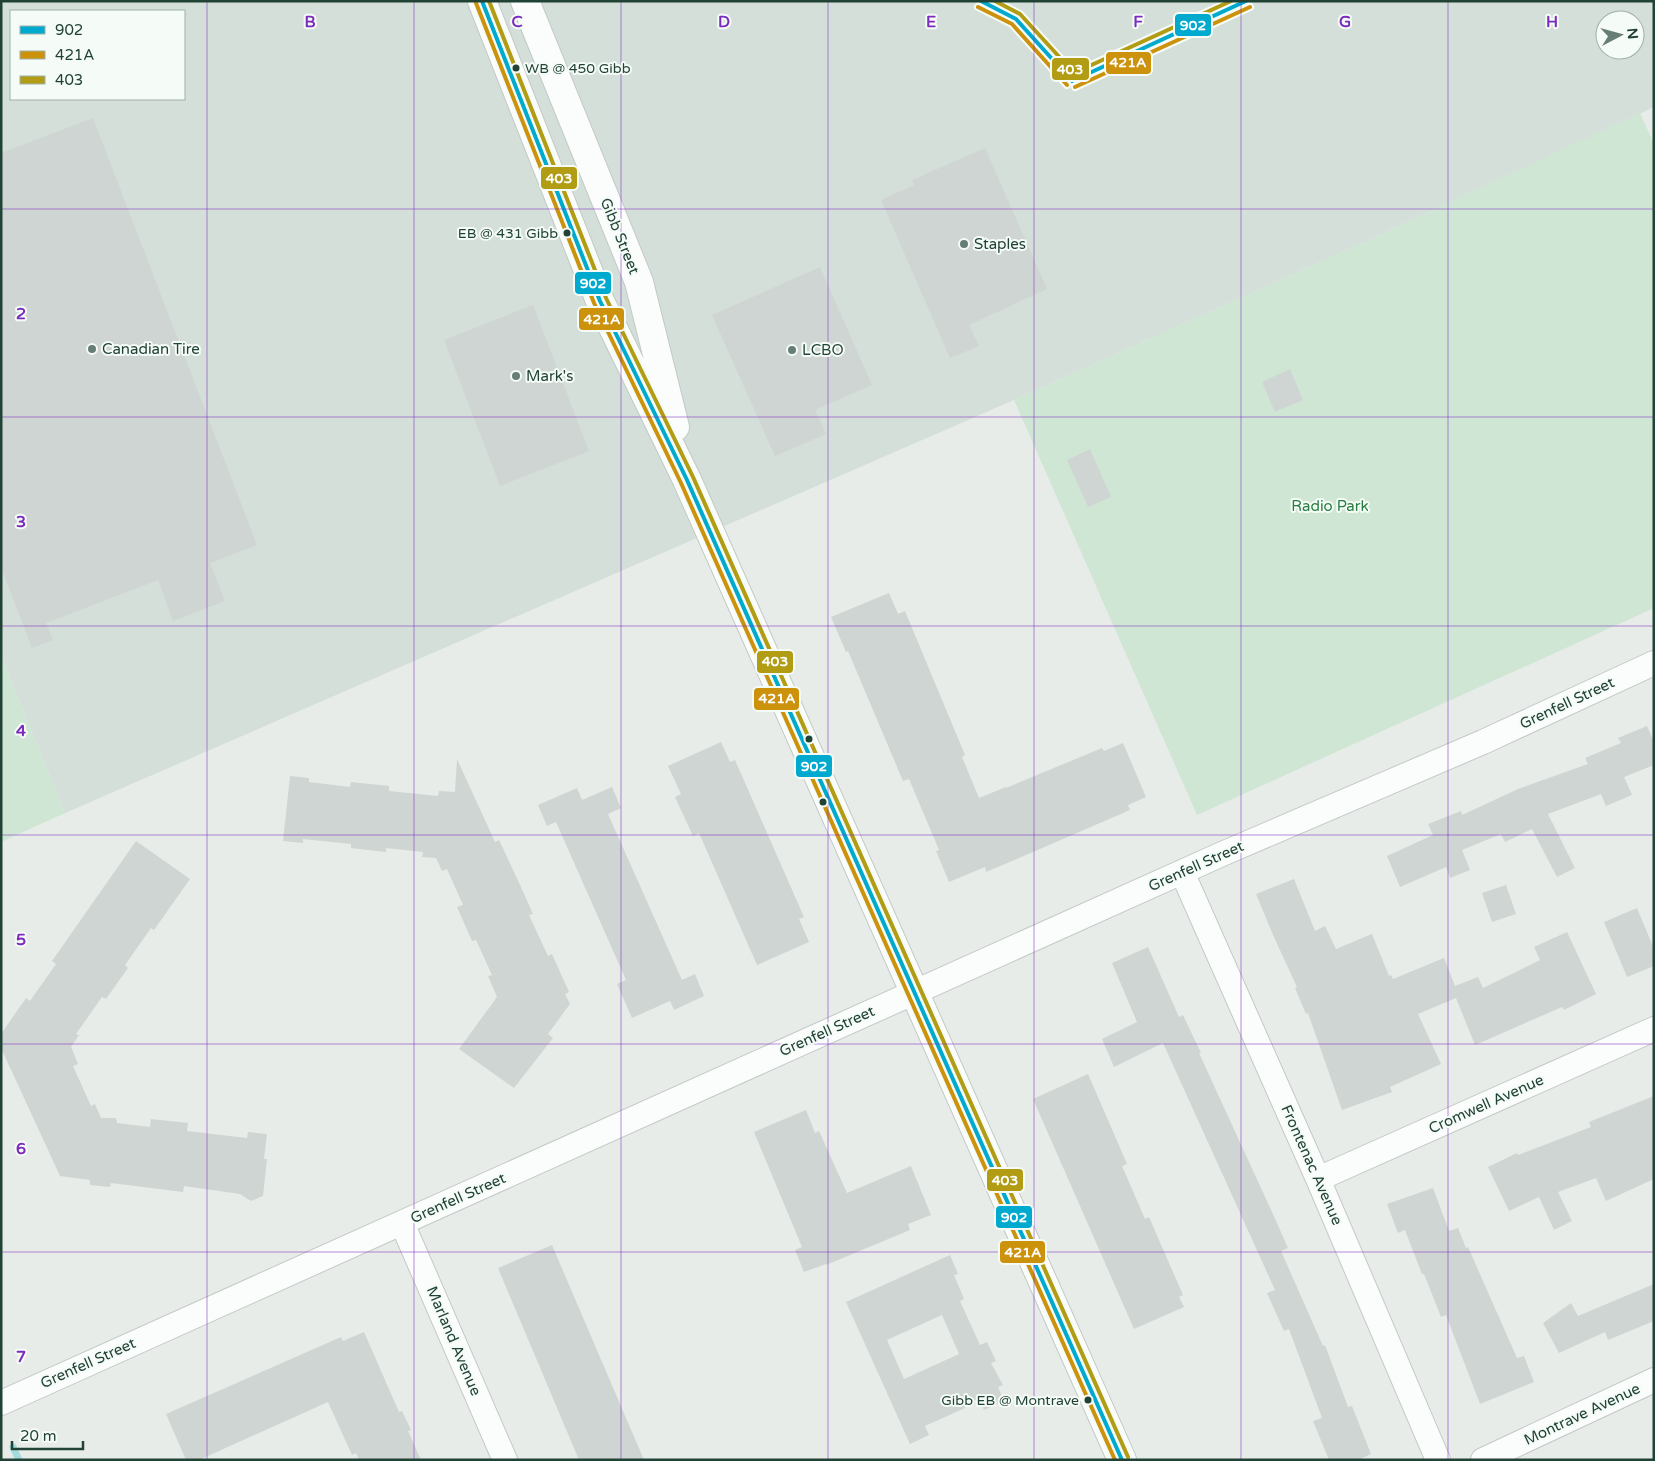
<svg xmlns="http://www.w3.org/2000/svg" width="1655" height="1461" viewBox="0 0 1655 1461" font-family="'Varela Round',sans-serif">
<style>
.built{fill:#d4dfd9;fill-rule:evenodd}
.green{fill:#cfe6d4}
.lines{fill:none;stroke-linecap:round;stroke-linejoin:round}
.stream{stroke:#a4dbde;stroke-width:7}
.building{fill:#cfd5d2;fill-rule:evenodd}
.street-casing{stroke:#c4c9c6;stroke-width:26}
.secondary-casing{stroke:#c2cac6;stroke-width:30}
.street{stroke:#fbfcfc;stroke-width:24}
.secondary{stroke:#fbfcfc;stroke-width:28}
.bus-1-casing{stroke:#f5fbf7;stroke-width:8}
.bus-2-casing{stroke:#f5fbf7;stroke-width:8}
.bus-3-casing{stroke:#f5fbf7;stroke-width:8}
.bus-1{stroke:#00a9ce;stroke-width:4}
.bus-2{stroke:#cc920b;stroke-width:4}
.bus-3{stroke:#b19c13;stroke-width:4}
.grid{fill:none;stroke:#7b2cbf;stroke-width:1;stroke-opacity:0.55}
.bus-dot{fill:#214336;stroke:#f5fbf7;stroke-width:2}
.poi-dot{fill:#667e75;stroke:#f5fbf7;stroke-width:2}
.labels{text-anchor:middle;stroke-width:4;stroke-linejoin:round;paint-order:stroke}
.bus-label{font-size:14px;fill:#214336;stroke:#f5fbf7;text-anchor:end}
.street-label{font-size:15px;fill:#214336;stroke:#f5fbf7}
.poi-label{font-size:15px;fill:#214336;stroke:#f5fbf7;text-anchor:start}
.park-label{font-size:15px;fill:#277e40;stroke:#f5fbf7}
.grid-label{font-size:16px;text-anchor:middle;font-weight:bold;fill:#7b2cbf;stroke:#f5fbf7;stroke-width:4;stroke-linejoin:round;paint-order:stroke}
.line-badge{stroke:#f5fbf7;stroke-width:2}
.badge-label{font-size:14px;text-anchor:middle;font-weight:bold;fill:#fff}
</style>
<rect width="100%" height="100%" fill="#e7ece9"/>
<path class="built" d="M1,1H1654V107L1367,241L1014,400L65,813L1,656ZM11,11H184V99H11ZM1605,20H1635V50H1605Z"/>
<path class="green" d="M1640,113L1654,144V608L1197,815L1014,400L1367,241Z
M1,656L65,813L1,842Z"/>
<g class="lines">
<path class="stream" d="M13,1447L19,1460"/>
</g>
<path class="building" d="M93,118L257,545L210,563L225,601L173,621L158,580L46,623L53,640L32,648L1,567V153Z
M985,148L1047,289L969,325L979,346L950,358L881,200L914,185L912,180Z
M820,267L872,385L815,410L826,434L775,456L712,315Z
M533,305L589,451L500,486L444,340Z
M1290,369L1303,400L1275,412L1262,382Z
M1090,449L1111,497L1088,507L1067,460Z
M889,593L898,614L905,611L965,755L962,757L979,798L1006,787V788L1102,748L1104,751L1123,743L1146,797L1128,805L1130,810L1033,852L986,872L985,867L949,882L936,851L939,850L909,779L903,781L848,651L846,652L831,617Z
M1647,726L1654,742V765L1624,777L1632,795L1606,806L1601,794L1548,814L1575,868L1557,877L1532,829L1505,842L1501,834L1462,850L1470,870L1450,878L1446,867L1400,887L1387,856L1433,835L1428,824L1461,811L1462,815L1518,789L1588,764L1585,758L1621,743L1618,738Z
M721,742L730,762L735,760L804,917L799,919L809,942L757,965L699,833L693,836L675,797L681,794L668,766Z
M457,759L495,842L499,840L521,887L533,914L529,915L548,956L552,954L569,992L565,994L570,1004L548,1034L553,1038L514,1088L459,1049L497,997L488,976L492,975L476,940L472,941L457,907L463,905L447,869L442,871L436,858L422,857L423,852L386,848V852L351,848V844L303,839V843L283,841L290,776L309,778V782L350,787L351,782L389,786V791L438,796L439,791L455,792Z
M612,787L621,808L608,814L682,980L695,974L704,996L674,1010L670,1001L632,1018L617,984L626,980L556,822L547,826L538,805L577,788L582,800Z
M136,841L190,879L154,930L151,928L125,965L128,968L106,999L102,997L76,1034L79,1035L71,1047L78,1064L73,1066L91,1106L95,1104L101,1118H116L117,1123L150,1127L151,1119L188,1123L187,1131L247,1138L248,1132L267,1134L264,1159H267L263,1196L251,1201L240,1194L184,1186L183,1192L111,1183L110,1187L90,1185V1180L60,1176L1,1048V1034L26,998L30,1001L56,964L52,961Z
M1294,879L1315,931L1325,926L1336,949L1372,934L1389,976L1391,975L1393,979L1444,958L1455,986L1478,977L1483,988L1540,960L1534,947L1567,932L1596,994L1564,1010L1562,1007L1475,1045L1456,998L1418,1014L1441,1064L1390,1087L1392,1092L1342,1110L1308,1013L1306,1014L1295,988L1297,987L1273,935L1256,894Z
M1506,885L1516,914L1492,922L1482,893Z
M1637,908L1654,949V966L1627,977L1604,922Z
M1148,947L1179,1017L1183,1015L1201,1053H1199L1272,1212L1288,1248L1281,1251L1323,1346L1325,1345L1348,1407L1352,1406L1371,1454L1358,1460H1329L1313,1421L1322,1418L1289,1329L1284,1331L1267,1293L1275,1290L1163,1043L1114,1067L1102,1039L1137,1022L1112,963Z
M1088,1074L1127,1164L1122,1166L1145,1219L1149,1217L1183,1295L1179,1297L1184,1307L1134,1329L1033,1099Z
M1654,1096V1179L1606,1201L1596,1178L1558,1192L1572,1221L1554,1230L1539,1197L1509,1211L1488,1167L1517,1153L1518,1155L1591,1127L1589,1122Z
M806,1110L815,1133L819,1131L847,1193L911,1166L931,1215L908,1224L910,1230L826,1265V1264L804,1272L795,1250L802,1247L754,1132Z
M1433,1188L1449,1231L1458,1228L1466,1248L1468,1247L1517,1358L1524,1356L1534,1382L1480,1404L1446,1315L1441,1317L1424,1274H1422L1405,1230L1398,1233L1387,1204Z
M552,1245L644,1460H579L498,1268Z
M950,1255L958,1274L954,1275L964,1299L960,1301L980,1345L987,1342L996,1361L991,1363L1003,1385L998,1387L1004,1401L984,1410L978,1398L963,1409L925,1426L929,1435L910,1444L846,1302ZM942,1315L959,1354L904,1379L887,1340Z
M1654,1284V1321L1608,1340L1605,1332L1559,1353L1543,1323L1571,1303L1578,1316Z
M364,1332L399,1412L402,1411L411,1430L408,1431L421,1460H359L356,1453L352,1455L328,1402L199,1460H186L166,1414L341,1337L343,1341Z"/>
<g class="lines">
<defs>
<path id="street" d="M1182,872L1318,1179L1438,1460
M1318,1179L1654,1029
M402,1223L505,1460
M1,1403L1222,854L1483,742L1654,663
M1483,1460L1654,1380"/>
<path id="secondary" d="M482,1L600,301L687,480L1122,1460
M525,1L639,282L675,427"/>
</defs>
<use href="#street" class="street-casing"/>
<use href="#secondary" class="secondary-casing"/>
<use href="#street" class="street"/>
<use href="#secondary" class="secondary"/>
<defs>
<path id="bus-1" d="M482,1L600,301L687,480L1122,1460
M981,1L1016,19L1072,81
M1072,81L1246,1"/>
<path id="bus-2" d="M476,3L594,303L681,483L1115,1460
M978,7L1012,24L1067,85
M1075,87L1250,7"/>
<path id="bus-3" d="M489,1L606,298L693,477L1128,1457
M995,1L1020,14L1074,73L1231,1"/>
</defs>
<use href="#bus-1" class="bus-1-casing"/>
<use href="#bus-2" class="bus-2-casing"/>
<use href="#bus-3" class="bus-3-casing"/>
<use href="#bus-1" class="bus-1"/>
<use href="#bus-2" class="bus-2"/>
<use href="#bus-3" class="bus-3"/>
</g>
<path class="grid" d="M207,1V1460M414,1V1460M621,1V1460M828,1V1460M1034,1V1460M1241,1V1460M1448,1V1460M1,209H1654M1,417H1654M1,626H1654M1,835H1654M1,1044H1654M1,1252H1654"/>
<g class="bus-dot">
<circle cx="516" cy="68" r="4.5"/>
<circle cx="567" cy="233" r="4.5"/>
<circle cx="809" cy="739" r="4.5"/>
<circle cx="823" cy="802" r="4.5"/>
<circle cx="1088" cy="1400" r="4.5"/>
</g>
<g class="poi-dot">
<circle cx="964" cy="244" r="5"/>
<circle cx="92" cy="349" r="5"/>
<circle cx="792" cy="350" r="5"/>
<circle cx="516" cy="376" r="5"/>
</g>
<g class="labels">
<g class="bus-label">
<text x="525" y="73" text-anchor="start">WB @ 450 Gibb</text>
<text x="558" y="238">EB @ 431 Gibb</text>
<text x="1079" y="1405">Gibb EB @ Montrave</text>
</g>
<g class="street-label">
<text transform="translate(620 236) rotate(68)" y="5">Gibb Street</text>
<text transform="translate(1567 703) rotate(-25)" y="5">Grenfell Street</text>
<text transform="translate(1196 866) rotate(-24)" y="5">Grenfell Street</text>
<text transform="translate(827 1031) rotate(-24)" y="5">Grenfell Street</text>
<text transform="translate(1486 1104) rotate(-24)" y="5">Cromwell Avenue</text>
<text transform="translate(1312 1165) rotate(66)" y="5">Frontenac Avenue</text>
<text transform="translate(458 1198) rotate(-24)" y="5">Grenfell Street</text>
<text transform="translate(454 1341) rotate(67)" y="5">Marland Avenue</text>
<text transform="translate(88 1363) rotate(-24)" y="5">Grenfell Street</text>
<text transform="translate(1582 1414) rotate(-25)" y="5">Montrave Avenue</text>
</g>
<g class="poi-label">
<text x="974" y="249">Staples</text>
<text x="102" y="354">Canadian Tire</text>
<text x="802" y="355">LCBO</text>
<text x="526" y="381">Mark's</text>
</g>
<g class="park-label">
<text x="1330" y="511">Radio Park</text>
</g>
</g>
<g class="grid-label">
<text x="310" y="27">B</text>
<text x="517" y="27">C</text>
<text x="724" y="27">D</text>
<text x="931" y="27">E</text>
<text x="1138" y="27">F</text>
<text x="1345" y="27">G</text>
<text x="1552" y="27">H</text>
<text x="21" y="319">2</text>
<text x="21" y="527">3</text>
<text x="21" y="736">4</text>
<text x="21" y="945">5</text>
<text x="21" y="1154">6</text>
<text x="21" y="1362">7</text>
</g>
<g class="line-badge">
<rect x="1174" y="13" width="38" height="24" rx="5" fill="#00a9ce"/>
<rect x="1105" y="51" width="47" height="24" rx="5" fill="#cc920b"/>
<rect x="1051" y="57" width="39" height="24" rx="5" fill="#b19c13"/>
<rect x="540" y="166" width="38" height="24" rx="5" fill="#b19c13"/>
<rect x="574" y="271" width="38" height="24" rx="5" fill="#00a9ce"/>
<rect x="578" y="307" width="47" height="24" rx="5" fill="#cc920b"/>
<rect x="756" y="650" width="38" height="24" rx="5" fill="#b19c13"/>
<rect x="753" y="687" width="47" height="24" rx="5" fill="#cc920b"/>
<rect x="795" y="754" width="38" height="24" rx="5" fill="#00a9ce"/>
<rect x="986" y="1168" width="38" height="24" rx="5" fill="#b19c13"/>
<rect x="995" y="1205" width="38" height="24" rx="5" fill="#00a9ce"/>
<rect x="999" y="1240" width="47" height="24" rx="5" fill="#cc920b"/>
</g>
<g class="badge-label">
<text x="1193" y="30">902</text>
<text x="1128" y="67">421A</text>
<text x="1070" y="74">403</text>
<text x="559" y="183">403</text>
<text x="593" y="288">902</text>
<text x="602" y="324">421A</text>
<text x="775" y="666">403</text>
<text x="777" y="703">421A</text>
<text x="814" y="771">902</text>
<text x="1005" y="1185">403</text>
<text x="1014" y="1222">902</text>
<text x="1023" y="1257">421A</text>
</g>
<rect width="1655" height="1461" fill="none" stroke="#214336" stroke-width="5"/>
<rect x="10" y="10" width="175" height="90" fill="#f5fbf7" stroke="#a0b1aa"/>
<rect x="20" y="26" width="25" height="8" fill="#00a9ce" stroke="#a0b1aa"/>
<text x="55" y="35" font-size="15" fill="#214336">902</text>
<rect x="20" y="51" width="25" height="8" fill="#cc920b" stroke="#a0b1aa"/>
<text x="55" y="60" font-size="15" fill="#214336">421A</text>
<rect x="20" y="76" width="25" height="8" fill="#b19c13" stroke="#a0b1aa"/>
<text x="55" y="85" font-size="15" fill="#214336">403</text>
<g transform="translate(1620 35) rotate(84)"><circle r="24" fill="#f5fbf7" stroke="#a0b1aa"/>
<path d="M0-4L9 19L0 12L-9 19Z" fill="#667e75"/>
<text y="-8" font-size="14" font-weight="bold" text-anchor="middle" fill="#214336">N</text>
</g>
<path d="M12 1441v8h71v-8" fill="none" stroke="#214336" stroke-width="2.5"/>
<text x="20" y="1441" font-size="15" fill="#214336" stroke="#f5fbf7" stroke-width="4" paint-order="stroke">20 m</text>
</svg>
